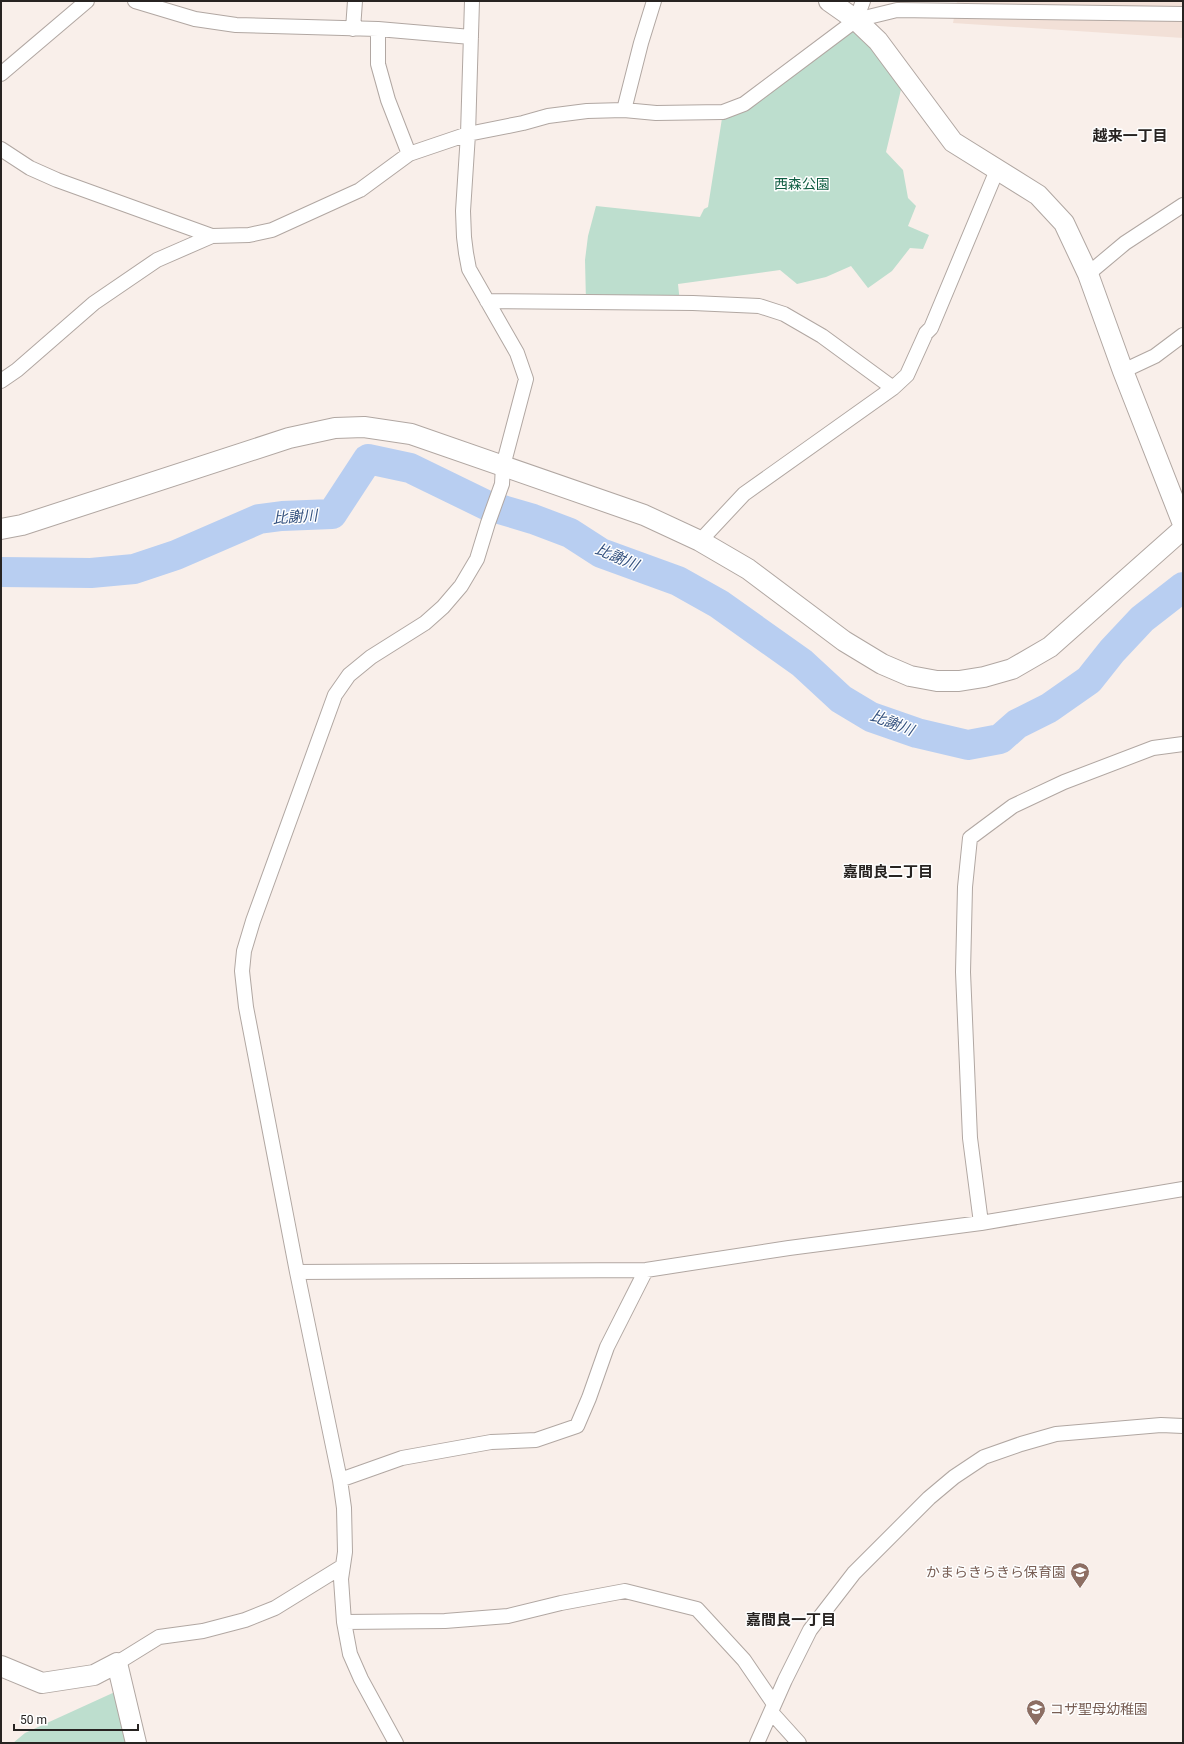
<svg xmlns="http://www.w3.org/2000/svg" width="1184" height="1744" viewBox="0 0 1184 1744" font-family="Roboto,'Noto Sans JP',sans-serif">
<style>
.built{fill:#f2e0d7}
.green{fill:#bddece}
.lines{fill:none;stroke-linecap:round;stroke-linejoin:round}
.river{stroke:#b8cef1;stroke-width:30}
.street-casing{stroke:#b1a7a2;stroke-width:16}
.secondary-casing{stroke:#b1a7a2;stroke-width:22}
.street{stroke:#fff;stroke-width:14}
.secondary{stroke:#fff;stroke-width:20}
.labels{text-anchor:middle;stroke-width:3;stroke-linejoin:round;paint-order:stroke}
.park-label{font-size:14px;fill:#105e43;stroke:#fefefe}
.education-label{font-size:14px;fill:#785e54;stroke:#fefefe;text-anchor:end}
.neighbourhood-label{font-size:15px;font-weight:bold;fill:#272321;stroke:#fefefe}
.water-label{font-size:15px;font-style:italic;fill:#33517f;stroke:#fefefe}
</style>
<rect width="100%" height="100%" fill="#f9efea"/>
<path class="built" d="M957,1H1183V38L953,23Z"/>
<path class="green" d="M856,20L904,77L886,152L903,170L908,198L916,206L908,226L929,235L923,249L910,248L892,271L868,288L851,266L826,277L797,284L780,270L678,284L680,303L586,302L585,260L588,236L596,206L700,217L704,209L708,207L723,112Z
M128,1686L136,1743H13L25,1733Z"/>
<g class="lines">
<path class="river" d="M1,572L91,573L134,569L176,555L259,519L282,516L332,514L368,459L410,468L486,505L533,519L570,533L601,553L678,581L719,604L802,663L841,699L871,717L917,733L968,745L1000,739L1017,724L1049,708L1089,680L1112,651L1142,619L1183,587"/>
<defs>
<path id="street" d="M135,1L195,19L236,25L378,29L471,37
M856,20L863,1
M353,29L355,1
M378,29V64L388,100L409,154
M1,74L87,1
M624,110L641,43L654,1
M1,149L30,168L57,180L212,236
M1088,274L1125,243L1183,205
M487,301L693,303L759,306L784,314L822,336L893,388
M1123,371L1155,356L1183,335
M1,381L17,370L94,303L157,260L212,236L249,235L272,230L360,190L409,154L468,134L523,123L548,116L587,111L624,110L656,113L723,112L744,104L856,20L897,10L1183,14
M700,541L744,494L893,388L907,375L926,333L931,328L997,170
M981,1223L970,1138L963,972L965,887L970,838L1013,806L1064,782L1153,748L1183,744
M297,1272L646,1270L789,1248L981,1223L1183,1189
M340,1480L402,1458L491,1442L536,1440L577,1426L589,1398L607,1347L646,1270
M344,1622L445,1621L508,1616L561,1603L625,1591L697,1609L744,1660L774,1704
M117,1663L159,1637L203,1631L245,1620L275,1608L343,1566
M771,1712L799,1743
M396,1743L361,1679L350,1654L344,1622L341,1579L345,1552L344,1508L340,1480L297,1272L246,1007L242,971L244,951L253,921L335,695L349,675L371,657L425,623L443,607L461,586L477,559L488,523L502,484L503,466L526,379L517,353L469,269L466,253L464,237L463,211L468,134L472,1
M757,1743L785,1680L810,1630L854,1573L929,1498L954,1477L984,1457L1021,1444L1056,1434L1161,1425L1183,1426"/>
<path id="secondary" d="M829,1L856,20L878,41L953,142L1038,195L1064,223L1088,274L1123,371L1183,524
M1,529L22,525L289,438L335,428L364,427L411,434L644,515L700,541L748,569L844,641L882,664L910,676L937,681H959L984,677L1012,669L1050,647L1183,529
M1,1666L42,1683L94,1675L117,1663L136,1743"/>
</defs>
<use href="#street" class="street-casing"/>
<use href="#secondary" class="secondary-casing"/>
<use href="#street" class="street"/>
<use href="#secondary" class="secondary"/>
</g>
<defs>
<symbol id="school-pin" viewBox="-11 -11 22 30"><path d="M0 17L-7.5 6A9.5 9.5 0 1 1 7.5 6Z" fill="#8d6e63" stroke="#fefefe"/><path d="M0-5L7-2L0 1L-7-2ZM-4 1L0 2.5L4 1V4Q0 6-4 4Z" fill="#fff"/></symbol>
</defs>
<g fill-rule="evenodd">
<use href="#school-pin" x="1069" y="1561" width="22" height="30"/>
<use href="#school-pin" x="1025" y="1698" width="22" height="30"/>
</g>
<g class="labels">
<g class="park-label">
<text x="802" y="189">西森公園</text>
</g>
<g class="education-label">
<text x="1066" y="1577">かまらきらきら保育園</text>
<text x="1050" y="1714" text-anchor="start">コザ聖母幼稚園</text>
</g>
<g class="neighbourhood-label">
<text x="1130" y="141">越来一丁目</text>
<text x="888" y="877">嘉間良二丁目</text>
<text x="791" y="1625">嘉間良一丁目</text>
</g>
<g class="water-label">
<text transform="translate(295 517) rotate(-4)" y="5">比謝川</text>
<text transform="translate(617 557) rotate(23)" y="5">比謝川</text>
<text transform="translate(892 723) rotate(21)" y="5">比謝川</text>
</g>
</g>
<rect width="1184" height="1744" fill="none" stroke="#272321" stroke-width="4"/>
<path d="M14 1724v6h124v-6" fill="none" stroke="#272321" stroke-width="2"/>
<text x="20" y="1724" font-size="12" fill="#272321" stroke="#fefefe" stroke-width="3" paint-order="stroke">50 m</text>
</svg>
